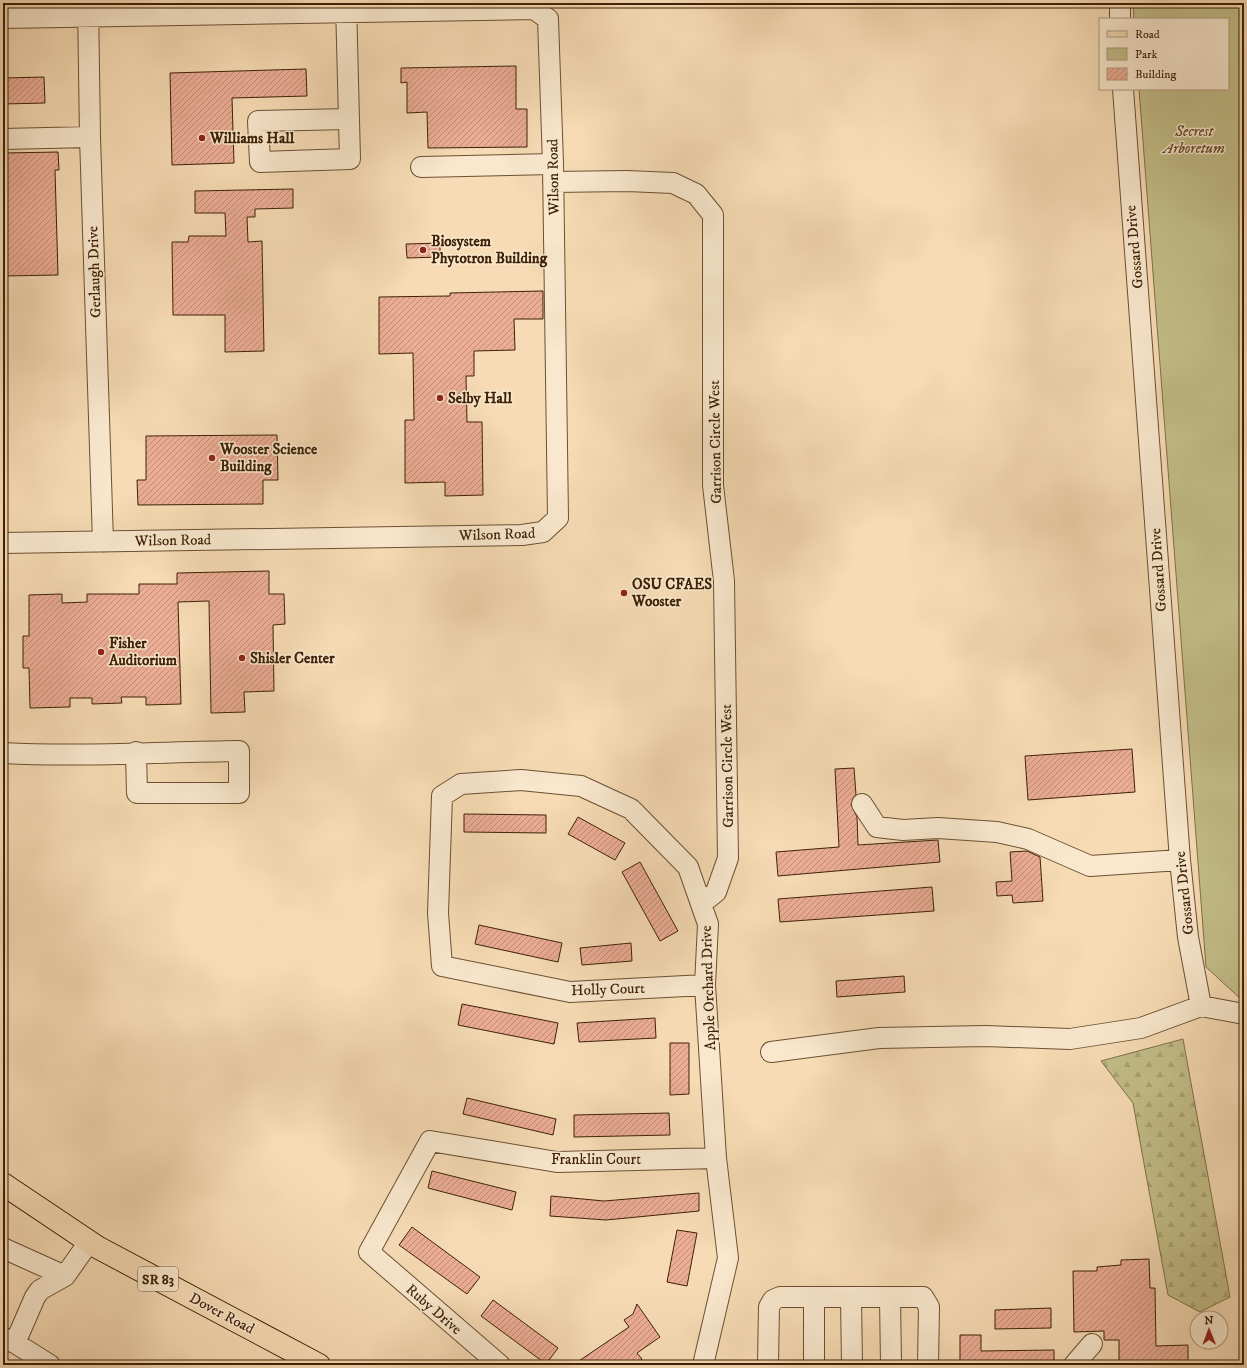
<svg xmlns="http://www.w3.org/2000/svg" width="1247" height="1368" viewBox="0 0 1247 1368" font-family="'IM FELL DW Pica',serif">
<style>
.forest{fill:url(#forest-firs);stroke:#807048}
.green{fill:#c3be89;stroke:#807048}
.building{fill:url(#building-hatch);stroke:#3e2107}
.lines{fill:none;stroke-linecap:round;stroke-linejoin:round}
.minor-casing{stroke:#6c5032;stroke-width:22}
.major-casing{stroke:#3e2107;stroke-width:24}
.minor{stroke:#f9e8ce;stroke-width:20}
.major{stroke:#f6dbb4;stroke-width:22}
.poi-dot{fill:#8f2418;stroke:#f9e8ce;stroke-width:1.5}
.labels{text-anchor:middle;stroke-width:3;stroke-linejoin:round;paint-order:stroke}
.shield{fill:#f9e8ce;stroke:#765d43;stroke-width:1}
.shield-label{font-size:14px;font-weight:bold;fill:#3e2107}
.park-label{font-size:15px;font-style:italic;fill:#5f4828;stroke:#f9e8ce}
.poi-label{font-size:15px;font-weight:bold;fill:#3e2107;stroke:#f9e8ce;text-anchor:start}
.street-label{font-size:15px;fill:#3e2107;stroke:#f9e8ce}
</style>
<defs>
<pattern id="forest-firs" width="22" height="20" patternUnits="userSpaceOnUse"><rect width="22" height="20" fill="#c3be89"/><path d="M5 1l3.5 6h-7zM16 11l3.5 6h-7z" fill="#a9a375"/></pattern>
<pattern id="building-hatch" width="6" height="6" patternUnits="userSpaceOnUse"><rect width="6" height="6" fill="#ecad95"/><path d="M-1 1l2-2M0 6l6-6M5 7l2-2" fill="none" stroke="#c18c78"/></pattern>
</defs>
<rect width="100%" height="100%" fill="#f6dbb4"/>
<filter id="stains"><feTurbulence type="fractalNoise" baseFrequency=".005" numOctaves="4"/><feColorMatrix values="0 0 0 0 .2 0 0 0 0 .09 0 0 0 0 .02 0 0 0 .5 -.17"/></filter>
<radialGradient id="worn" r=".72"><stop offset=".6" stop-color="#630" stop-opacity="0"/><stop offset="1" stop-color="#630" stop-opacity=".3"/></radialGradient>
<path class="forest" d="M1183,1039L1230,1297L1200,1312L1168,1295L1133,1103L1101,1061Z"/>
<path class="green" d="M1133,3H1244V1002L1206,967L1139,89H1228V19H1134Z"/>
<path class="building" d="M516,66V109H527V147L428,148L427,112L407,113V82L401,83V68Z
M306,69L307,96L232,98L234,163L172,165L170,73Z
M44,77L45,103L3,104V78Z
M58,152L59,170H55L58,275L3,276V153Z
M293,189V208L255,209V217H247L248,242L262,241L264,351L225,352V315H173L172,242H188L189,236H226L225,213H195V191Z
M440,243V257L407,258L406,244Z
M543,291V319H514L515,350L474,351V376H466L467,422H482L483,495L445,496V482L405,483V420H414L413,353L379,354V297L450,296V293Z
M277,435L278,480H263V504L138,505L137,480H146V436Z
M269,571V594H284L285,624L273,625L274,691L244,692L245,712L211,713L209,601L178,602L181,704L146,705V697H121L122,703L92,704V698H70V707L30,708L29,668H23V636H29V595L62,594V603L87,602V594H139V584H177V573Z
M1132,749L1135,792L1028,800L1025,756Z
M854,768L856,795L851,804L857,817L858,845L938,840L940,862L778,876L776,852L839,847L835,769Z
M464,814L546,815V833L464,832Z
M578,817L625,843L615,860L568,834Z
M1027,851L1040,857L1043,901L1013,903L1012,895L997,896L996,882L1012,881L1010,852Z
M640,862L678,931L660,941L622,872Z
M932,887L934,911L780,922L778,899Z
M479,925L562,943L558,962L475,944Z
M631,943L632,961L582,965L580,948Z
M904,976L905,992L837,997L836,981Z
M462,1004L558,1023L554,1044L458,1025Z
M655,1018L656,1038L579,1042L577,1023Z
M670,1043H689V1094L670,1095Z
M467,1098L556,1119L553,1135L463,1114Z
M669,1113L670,1135L574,1137V1115Z
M432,1171L516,1192L512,1210L428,1188Z
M699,1193V1211L606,1220L550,1216L551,1196L604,1201Z
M412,1227L480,1277L467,1294L399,1245Z
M677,1230L697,1233L687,1286L667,1282Z
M1149,1259L1150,1288H1155L1156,1346L1188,1345V1365H1119V1340H1104V1331L1074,1332L1073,1271H1097V1267L1121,1265V1260Z
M493,1300L558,1348L546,1364L481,1316Z
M637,1304L660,1337L637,1353L642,1359L634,1365H573L629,1327L624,1320L633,1314Z
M1051,1308V1328L995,1329V1310Z
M960,1335H981V1351L1054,1350V1365H960Z"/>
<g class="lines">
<defs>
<path id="minor" d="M88,3L90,137L103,542
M346,3L350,159L260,162L258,121L348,119
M1120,3V19
M3,18L534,9L548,19L553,164L558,518L543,532L522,535L3,543
M1123,89L1180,860L1188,937L1201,1006L1244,1014
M3,139L90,137
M421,167L553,164
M553,182L627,181L673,183L696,194L713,215V485L724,581L728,858L716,892L701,904
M3,753C81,757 161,752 239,751V793H137L136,752
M862,804L877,827L903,830L938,828L997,832L1028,839L1090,866L1180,860
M771,1052L879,1038L986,1036L1070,1039L1141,1028L1201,1006
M3,1248L65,1276
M814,1297V1365
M851,1297L852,1365
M890,1297L891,1365
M3,1338L15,1343L50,1365
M15,1343L35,1297L40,1290L65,1276L89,1242
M500,1365L369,1252L430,1141L557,1162L716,1158
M703,1365L728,1258L716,1158L705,985L708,924L688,867L631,809L581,786L521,780L461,784L442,796L438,913L442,966L570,992L705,985
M768,1365L769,1307L773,1300L780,1297H923L929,1307L928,1365
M1074,1365L1092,1344"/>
<path id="major" d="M3,1184L97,1247L319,1365"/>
</defs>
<use href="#minor" class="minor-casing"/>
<use href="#major" class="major-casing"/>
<use href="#minor" class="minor"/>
<use href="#major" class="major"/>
</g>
<g class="poi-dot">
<circle cx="202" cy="138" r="4"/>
<circle cx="423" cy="250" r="4"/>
<circle cx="440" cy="398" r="4"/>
<circle cx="212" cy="458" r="4"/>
<circle cx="624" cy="593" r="4"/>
<circle cx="101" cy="652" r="4"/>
<circle cx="242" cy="658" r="4"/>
</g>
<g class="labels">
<rect class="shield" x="138" y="1267" width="40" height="24" rx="3"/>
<g class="shield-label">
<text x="158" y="1284">SR 83</text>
</g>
<g class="park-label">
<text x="1194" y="136">Secrest<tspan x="1194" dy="17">Arboretum</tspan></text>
</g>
<g class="poi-label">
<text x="210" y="143">Williams Hall</text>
<text x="431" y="246">Biosystem<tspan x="431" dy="17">Phytotron Building</tspan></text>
<text x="448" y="403">Selby Hall</text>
<text x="220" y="454">Wooster Science<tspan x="220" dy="17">Building</tspan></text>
<text x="632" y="589">OSU CFAES<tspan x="632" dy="17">Wooster</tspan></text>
<text x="109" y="648">Fisher<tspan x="109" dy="17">Auditorium</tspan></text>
<text x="250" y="663">Shisler Center</text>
</g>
<g class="street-label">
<text transform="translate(553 177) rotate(-91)" y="5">Wilson Road</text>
<text transform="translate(1134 247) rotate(-95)" y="5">Gossard Drive</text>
<text transform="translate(94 272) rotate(-92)" y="5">Gerlaugh Drive</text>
<text transform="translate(715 442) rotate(-91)" y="5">Garrison Circle West</text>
<text transform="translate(497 534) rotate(-2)" y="5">Wilson Road</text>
<text transform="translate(173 540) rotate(-1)" y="5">Wilson Road</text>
<text transform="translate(1158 570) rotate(-94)" y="5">Gossard Drive</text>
<text transform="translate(727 766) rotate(-91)" y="5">Garrison Circle West</text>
<text transform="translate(1184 893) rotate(-96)" y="5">Gossard Drive</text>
<text transform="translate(708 988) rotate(-92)" y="5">Apple Orchard Drive</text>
<text transform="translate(608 989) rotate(-2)" y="5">Holly Court</text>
<text x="596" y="1164">Franklin Court</text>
<text transform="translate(434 1309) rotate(41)" y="5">Ruby Drive</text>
<text transform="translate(222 1313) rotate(28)" y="5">Dover Road</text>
</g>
</g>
<rect width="1247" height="1368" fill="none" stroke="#f6dbb4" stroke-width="16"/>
<rect x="4" y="4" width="1239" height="1360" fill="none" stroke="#3e2107" stroke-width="2"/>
<rect x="8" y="8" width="1231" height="1352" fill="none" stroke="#3e2107"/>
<rect x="1099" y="18" width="130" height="72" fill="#f9e8ce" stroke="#ae987e"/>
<rect x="1107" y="31" width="20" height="6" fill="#f6dbb4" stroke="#ae987e"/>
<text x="1135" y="38" font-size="12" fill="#3e2107">Road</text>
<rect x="1107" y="48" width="20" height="12" fill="#c3be89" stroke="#ae987e"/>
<text x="1135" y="58" font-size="12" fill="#3e2107">Park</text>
<rect x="1107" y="68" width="20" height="12" fill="url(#building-hatch)" stroke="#ae987e"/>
<text x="1135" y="78" font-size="12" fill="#3e2107">Building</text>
<g transform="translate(1209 1330) rotate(359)"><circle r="19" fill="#f9e8ce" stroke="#ae987e"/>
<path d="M0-3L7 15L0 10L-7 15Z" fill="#8f2418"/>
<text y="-6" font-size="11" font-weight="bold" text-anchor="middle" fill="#3e2107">N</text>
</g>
<rect width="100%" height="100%" filter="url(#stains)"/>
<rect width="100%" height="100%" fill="url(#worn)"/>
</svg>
